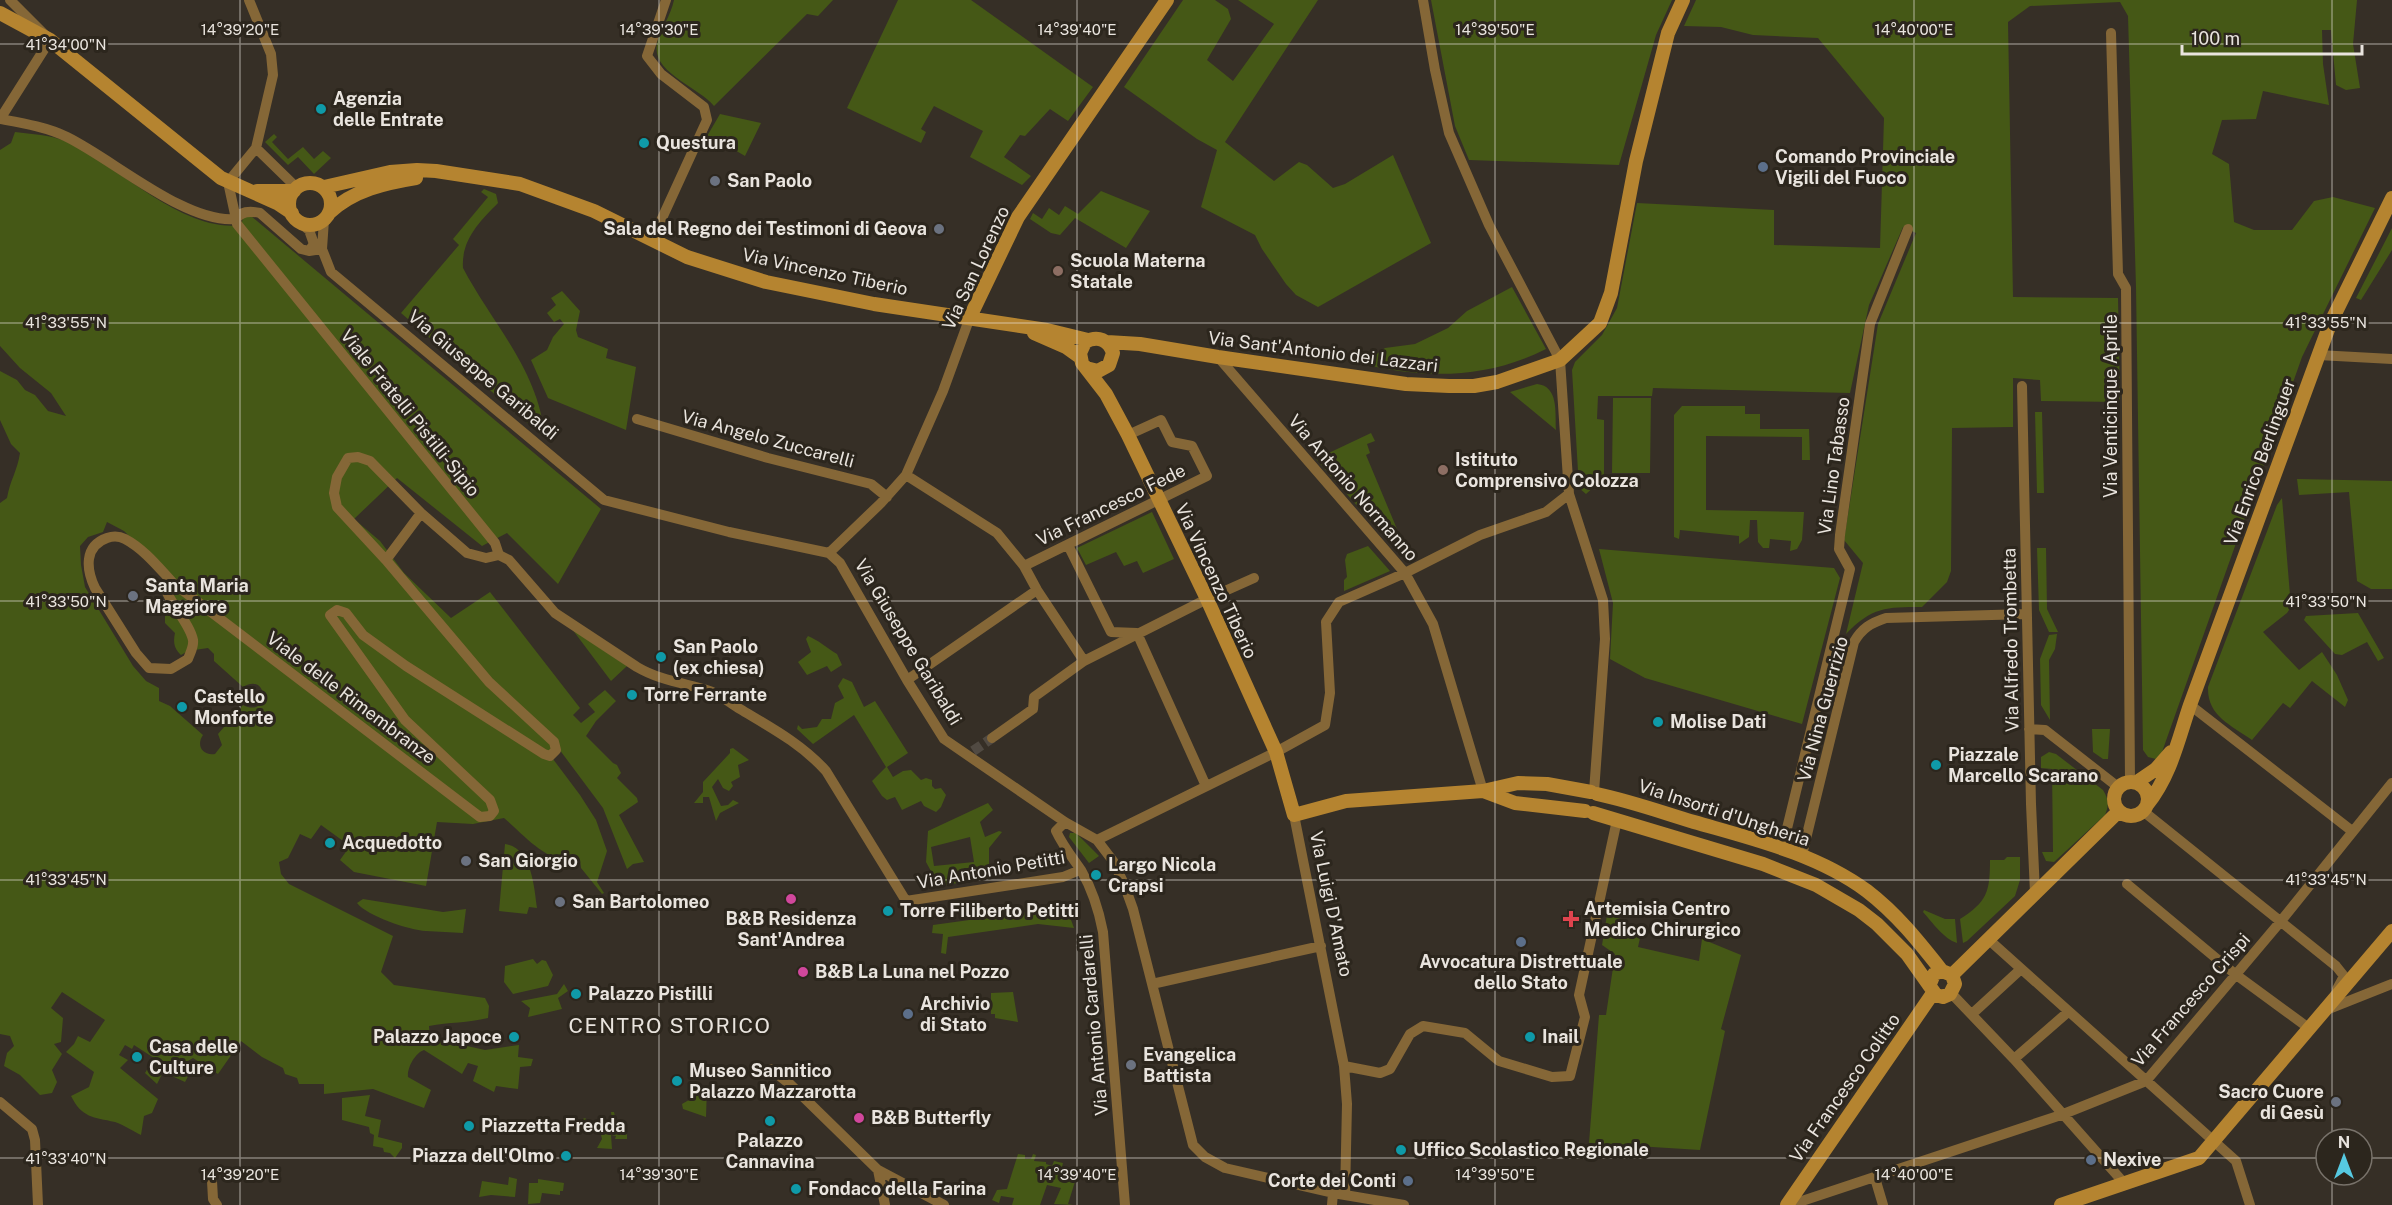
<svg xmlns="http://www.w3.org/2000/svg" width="2392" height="1205" viewBox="0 0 2392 1205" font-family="'Public Sans',sans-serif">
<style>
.green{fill:#455816;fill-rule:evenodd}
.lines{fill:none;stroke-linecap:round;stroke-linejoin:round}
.street-tunnel{stroke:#514a42;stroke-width:10;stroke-dasharray:10 5;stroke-linecap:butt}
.street{stroke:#856737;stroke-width:10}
.secondary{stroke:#b58430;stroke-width:14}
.ticks{fill:none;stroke:#e9e4de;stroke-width:1.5;stroke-opacity:0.45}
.culture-dot{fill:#0f9aa8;stroke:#2c261d;stroke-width:2}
.service-dot{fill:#5c6f8a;stroke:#2c261d;stroke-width:2}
.worship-dot{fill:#6b7280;stroke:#2c261d;stroke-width:2}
.education-dot{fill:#8d6e63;stroke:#2c261d;stroke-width:2}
.hotel-dot{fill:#d1479c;stroke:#2c261d;stroke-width:2}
.health-dot{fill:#e0444e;stroke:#2c261d;stroke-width:2}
.labels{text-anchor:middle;stroke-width:6;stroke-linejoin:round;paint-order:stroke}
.poi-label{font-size:18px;font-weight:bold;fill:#e9e4de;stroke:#2c261d;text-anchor:start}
.street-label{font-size:18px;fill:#e9e4de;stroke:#2c261d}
.quarter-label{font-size:21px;letter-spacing:1.5px;fill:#e9e4de;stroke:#2c261d}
.ticks-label{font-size:15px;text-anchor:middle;fill:#e9e4de;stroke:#2c261d;stroke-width:6;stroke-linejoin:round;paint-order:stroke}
</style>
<rect width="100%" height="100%" fill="#362f26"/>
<path class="green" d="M674,0H833L818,16L807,14L714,106C698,87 651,72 657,44C661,29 671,15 674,0Z
M898,0H971L1093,87L1068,121L1050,109L1025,136L1020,135L1004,157L1031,176L1022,185L970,157L983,131L934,106L921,129L926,132L921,143L847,108Z
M1183,0H1215L1228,9L1231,19L1207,60L1233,81L1274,24L1238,0H1318L1225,142L1274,181L1299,162L1307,165L1333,188L1345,184L1393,155L1431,243L1318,307L1296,295L1286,284L1262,249L1255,235L1201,207L1217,150L1197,139L1124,87Z
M1431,0H1672L1656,35L1619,165L1469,160L1455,126Z
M1696,0H2357L2353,44L2360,88L2346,90L2336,85L2331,30H2322L2323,64L2329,105L2263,91L2256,119L2222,120L2212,154L2229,164L2234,222L2254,230H2292L2314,201L2333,197L2375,208L2302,357L2162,752L2156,759L2148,757L2143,750L2136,287L2128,16L2120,2L2030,6L2008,22L2013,297L2118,298L2120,402L2041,401L2040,380L2013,378V427L1952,428L1951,571L1947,582L1922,607C1886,607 1872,607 1846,634L1863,563L1844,540L1878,324L1916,233L1903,227L1869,305L1850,393L1653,388L1652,396H1598L1597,419L1604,420V478L1586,494L1579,488L1572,370L1575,362L1602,335L1617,308L1637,203L1774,210V245L1880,248L1884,118L1818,38L1753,35L1721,27L1684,26Z
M720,114L761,123L745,156L721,142L703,143Z
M15,132C32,134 50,135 65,141C118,165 182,233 241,225L243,218L251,216L601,509L558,584L507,533L482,546L397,478L354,519L380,541L404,573L451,618L490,592L580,708L573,715L581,723L595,712L588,704L605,690L616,701L596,721L586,736L613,763L617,765L621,773L617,778L637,798L638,802L619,815L644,862L633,864L627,869L603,808L559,749L553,759L580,795L596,820L607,851L597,882L604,893L602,894L581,868L580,860L574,858C550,867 521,832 504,818L473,824L437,822L426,886L354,872L340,860L350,846L321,825L311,839L300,834L288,858L279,862L281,874L289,884L393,936L381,972L394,985L485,998L489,1006L488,1018C468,1023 449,1022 429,1026L430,1038L467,1043V1046L485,1050L519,1045L518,1057L533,1059L531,1066L520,1067L518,1089L496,1086L494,1092L473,1081L478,1066L468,1063L462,1074L424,1050C415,1053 407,1068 408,1077L431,1090L424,1108L373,1089L324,1094V1084H299L297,1078L285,1074L283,1068L262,1057L241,1041L218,1074L193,1058L181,1065L190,1073L185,1082L163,1072L157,1084L145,1073L154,1058L134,1045L132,1049L125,1045L119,1055L128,1060L120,1068L158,1099L152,1113L144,1116L141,1135C133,1131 124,1125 115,1122C93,1117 82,1118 71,1096L89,1087L94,1072L66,1052L74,1044L78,1036L90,1042L105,1020L62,992L51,1008L63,1018L61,1042L54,1044L62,1054L52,1070L57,1082L52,1093L40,1095L20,1075L4,1066L7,1053L14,1046L10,1036L0,1034V503L7,498C10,480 17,472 20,453L11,444L0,420V371L17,380L25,390L35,395L48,411L66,416L51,393L20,368L0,346V150L11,143ZM107,522L124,531L171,577L162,581L160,586L170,609L165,616V623L175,633C173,642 174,649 181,655L188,651L208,648L214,654V661L243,687C269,671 270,719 243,705L218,734L222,745L215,754C202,756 196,745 203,735L170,706L159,701V688L146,681L133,666L85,587L81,565L80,546L88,537L103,532Z
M274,134L277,137L272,142L288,159L303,147L314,159L323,151L331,158L314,174L298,157L288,165L265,142Z
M484,189L496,194L498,203C480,221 461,240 463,268C493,325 539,370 545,438L401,313L459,245L453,239L488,197L481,192Z
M1101,191L1150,211L1126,248L1075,218L1060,235L1051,233L1030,219L1033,213L1042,219L1049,208L1059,215L1065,206L1078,214Z
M2392,228V250L2361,300L2356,298Z
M1512,287L1546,349C1487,379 1425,379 1363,364L1385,348L1415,344L1448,328L1467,311Z
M562,291L580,311L576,330L578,337L608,349L606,358L636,367L626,430L548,398L531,360L547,350L553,337L564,324L560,319L554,322L547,313L556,305L551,298Z
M1537,384C1559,386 1555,413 1556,430L1510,392Z
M1613,398H1651L1650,473H1612Z
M1682,406H1745V414H1760V429H1809L1810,460H1802V437L1706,436V510L1804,512L1802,540L1797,549L1790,551L1791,541L1770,539L1769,548H1763L1758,542L1757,520H1750L1749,537L1739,544V536L1680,530L1679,539L1674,537V415Z
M2035,412H2042L2044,493H2037Z
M1371,433L1375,441L1367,444L1370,453L1366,455L1397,529L1383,535L1316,459Z
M2297,479L2392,481V589H2371L2357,581L2349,492L2299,495Z
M2282,498L2291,607L2287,613L2263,632L2299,670L2322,652L2337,675L2348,700L2345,707L2312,681L2290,708L2283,703L2252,740C2231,725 2207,716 2208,687L2277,505Z
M1152,512L1174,559L1143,573L1137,561L1124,566L1116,552L1086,565L1077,548Z
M1368,546L1390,571L1344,591V580L1347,577L1345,560L1347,554Z
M2037,548H2046L2047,609L2058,632H2049L2039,610Z
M1599,549L1834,568L1840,578L1802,724L1645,678L1610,659L1613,603Z
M2358,613L2384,658L2378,661L2367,642L2342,655L2335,654L2304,620L2306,616Z
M572,629L627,666L611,681Z
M2057,634L2055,649L2049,660L2050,720L2041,705L2040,659L2049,635Z
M808,636C818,640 827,648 837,654L842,665L831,672L827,666L807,675L798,662L811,652L806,639Z
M843,678L852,682L864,707L875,701L908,753L887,767L893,777L903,771L911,770L921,780L926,778L932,780V786L935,789L941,788L946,795L941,807L936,812L924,806L921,801L902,810L895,797L887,800L882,796L872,781L886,767L854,715L813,744L797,729L798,725L802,729L817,727L822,719H831L835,703L844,698L838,686Z
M2092,729H2110L2108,759H2103L2093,752Z
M733,748L749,760L738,765L740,777L731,782L733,786L729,791L723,788L718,779L712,787L721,806L728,805L733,800L739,803L720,813L716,821L709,797H703V803H694L703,792V782L730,753V749Z
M2049,752L2056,754L2103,790C2109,800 2109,805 2105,815L2054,862L2046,861L2042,852H2053L2052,769L2041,768V757Z
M988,803L993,810L980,822L985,837L999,831L1002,832L989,848V868L983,879L939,886L926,862L928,831ZM970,837L974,862L934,866L931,847Z
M1070,833H1076L1099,856L1089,863L1069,837Z
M505,844C532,848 534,887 537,908L529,907L527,914L499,911Z
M2007,857H2020V880L2015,896L1967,941L1963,943L1960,919C1987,902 1990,892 1990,860H2004Z
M363,899L443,912L466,909L463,933C451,932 438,932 426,931C409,930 367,916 357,903Z
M1064,901L1074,928L1038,924L948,937L946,954L941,953L943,934L932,933L933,925L1019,913L1040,910Z
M1924,910L1945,919H1955L1957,943C1944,939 1932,922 1923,912Z
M1607,915L1624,920V931L1640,938L1638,947L1699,961L1702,939L1741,955L1721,1029L1725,1031L1700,1150L1589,1143L1599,1015H1606L1615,954L1602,945Z
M533,959L537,964L542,960L546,961L553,975L548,986L513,994L504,982L505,966Z
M564,984L568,991L558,998L562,1009L528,1017L530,1008L521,1001L557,994Z
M1013,992L1018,1022L995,1018V1014H991V993Z
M707,1087L706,1117L683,1109L682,1104L694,1097L691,1091Z
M370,1095L365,1116L381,1120L378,1137L402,1143V1148L395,1158L390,1153L384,1152L383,1148L373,1146L374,1135L370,1133L369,1127L342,1120V1098Z
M611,1112H614L618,1130H627V1139H615L616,1136L611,1135L612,1149L597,1148L602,1139L600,1130L582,1132L586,1125L580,1120L585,1118L589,1121H610L612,1119Z
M1018,1154L1025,1155V1159H1031L1033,1154L1036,1155L1034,1161L1046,1162V1164L1052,1166L1054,1161L1063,1163L1062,1167L1078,1172L1068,1204L1073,1205L1054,1204L1061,1188L1047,1185L1040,1205H1012L1014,1198L1001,1196L999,1203L992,1200L997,1190L1007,1189Z
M509,1177L517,1179L515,1197L491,1195L479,1197L482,1181L508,1185Z
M538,1179L564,1183L563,1191H560V1195L542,1193L540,1203L528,1204L529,1183H538Z"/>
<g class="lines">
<path class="street-tunnel" d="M973,751L992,738"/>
<path class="street" d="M249,0L271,54L273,75L256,148L297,188
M1423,0L1435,70L1449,133L1489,225L1560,360L1569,494L1603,600L1605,639L1594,792
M2111,33L2118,274L2126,288L2130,781
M0,119C22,123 47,127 67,137C114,160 186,224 236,219L228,182L256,148
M0,119L50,40L10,0
M324,220L322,249L331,272L604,500L729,532L829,553L840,563L907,680L944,739L1065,822L1097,840L1113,861L1124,884L1133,909L1193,1145L1205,1157L1225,1168L1333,1193L1404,1205
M299,222L309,230L314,244L309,251
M653,238L707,120L704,107L661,74L647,56L666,0
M2318,355L2392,359
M1218,357L1405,573L1433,624L1483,791
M2022,386L2031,804L2035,893
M637,419L768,458L871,484L887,497
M906,475L997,533L1024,566L1037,590L1084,661
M1068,545L1111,632L1137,633L1206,786
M829,553L881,503L906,475L943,391L970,317
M499,555L509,560L555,613L637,667C659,680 683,683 707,690C719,693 730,703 740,709C770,727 802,744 826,771L906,901L1063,877L1080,870
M386,560L421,513
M1024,566L1207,476L1192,446L1172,442L1161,420L1128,435
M173,583L165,588C171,605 190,624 193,640C194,647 190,653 188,659L171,669L149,668L136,653L95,588C86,569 84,546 107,538C113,536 119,536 125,539C144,549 159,568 173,583L480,817L490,816L494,811L490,800L405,720L330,615L337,610L346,613L363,635L406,666L544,754L550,756L556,750L554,742L489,682L386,560L337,507L334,493L337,477L348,458L358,457L370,461L421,513L467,553L486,558L499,555L495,543L237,224L236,219C241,211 251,211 260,213L301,249L309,251L322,249
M907,680L1037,590
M2190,705L2352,831
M2029,729L2045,730L2118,787
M992,738L1033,709L1034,697L1084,661L1207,599L1254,578
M2143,811L2336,966L2344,976L2337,989
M1294,815L1344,1066L1347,1104L1345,1195
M1065,822L1056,831C1063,846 1072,857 1081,870C1092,889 1099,911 1103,932L1125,1205
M1097,840L1276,752L1325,725L1330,693L1326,622L1339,602L1405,573L1480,535L1546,512L1569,494
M1782,849L1850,569L1839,549L1840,535L1870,324L1908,229
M1802,855L1854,642C1862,628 1871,623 1886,618L2027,614
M2127,884L2235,974L2310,1029
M1988,939L2236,1161L2250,1205
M1152,984L1321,946
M1951,993L2014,1059L2124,1183
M2326,1010L2392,984
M1972,1014L2021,969
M2014,1059L2068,1012
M1344,1066L1380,1073L1390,1069L1410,1034L1423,1026L1465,1033L1499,1061L1552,1077L1570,1076L1585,1017L1579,995L1617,820
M771,1069L791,1085L878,1170L944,1205
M0,1102L32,1129L35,1140L38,1205
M878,1170L885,1205
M1875,1178L1883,1205
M212,1181L213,1199L217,1205
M1332,1205L1333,1193
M1790,1205L2061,1115L2146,1081L2281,921L2392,783"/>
<path class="secondary" d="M0,13L50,40L221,178L277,203L292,213
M289 204a21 21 0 1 1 42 0a21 21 0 1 1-42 0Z
M324,187L390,172L417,170L436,171L520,184L594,211L687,257L766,282L874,304L1047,330L1088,340
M257,191H294
M330,212C354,190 385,183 416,178
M970,317L1018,217L1167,0
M1034,333L1066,347L1080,357
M1107,342L1140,344L1218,357L1406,384L1449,386H1474L1497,382L1560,360L1600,323L1611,293L1636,161L1668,33L1683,0
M1086,368L1098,371L1109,365L1113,353C1109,340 1098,335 1085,342L1080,353L1082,363L1106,394L1128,435L1207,599L1276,752L1294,815L1346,801L1483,791L1518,783L1547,784L1591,792
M2114 799a17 17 0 1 1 34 0a17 17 0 1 1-34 0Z
M2137,782L2156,769L2171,752
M1483,791L1515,803L1585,811
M1597,794C1630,801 1661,812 1694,822C1753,839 1817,854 1867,891C1897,914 1919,942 1942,971
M2147,805C2171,775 2178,740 2190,705L2330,324L2392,198
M1593,813L1763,864L1816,885L1859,910L1877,924L1907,954L1936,995L1943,997L1950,994L1955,984L1952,975L1942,971L1934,974L1930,984
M1952,975L2119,811
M1787,1205L1933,993
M2061,1205L2199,1158L2392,931"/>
</g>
<path class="ticks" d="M240,0V1205M659,0V1205M1077,0V1205M1495,0V1205M1914,0V1205M2332,0V1139M0,44H2392M0,323H2392M0,601H2392M0,880H2392M0,1158H2326M2362,1158H2392M2332,1175V1205"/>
<g class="culture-dot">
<circle cx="321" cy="109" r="6"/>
<circle cx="644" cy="143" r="6"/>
<circle cx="661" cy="657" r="6"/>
<circle cx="632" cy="695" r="6"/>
<circle cx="182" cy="707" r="6"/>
<circle cx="1658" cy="722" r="6"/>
<circle cx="1936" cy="765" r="6"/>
<circle cx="330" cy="843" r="6"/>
<circle cx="1096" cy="875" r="6"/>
<circle cx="888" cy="911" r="6"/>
<circle cx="576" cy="994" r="6"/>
<circle cx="514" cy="1037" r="6"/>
<circle cx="1530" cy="1037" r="6"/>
<circle cx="137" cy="1057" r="6"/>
<circle cx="677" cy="1081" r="6"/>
<circle cx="770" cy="1121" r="6"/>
<circle cx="469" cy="1126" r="6"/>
<circle cx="1401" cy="1150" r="6"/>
<circle cx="566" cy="1156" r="6"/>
<circle cx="796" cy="1189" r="6"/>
</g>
<g class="service-dot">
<circle cx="1763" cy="167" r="6"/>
<circle cx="1521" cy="942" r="6"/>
<circle cx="908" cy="1014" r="6"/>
<circle cx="2091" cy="1160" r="6"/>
<circle cx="1408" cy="1181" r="6"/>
</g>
<g class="worship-dot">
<circle cx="715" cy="181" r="6"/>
<circle cx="939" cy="229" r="6"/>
<circle cx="133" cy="596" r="6"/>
<circle cx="466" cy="861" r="6"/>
<circle cx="560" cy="902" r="6"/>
<circle cx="1131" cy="1065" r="6"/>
<circle cx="2336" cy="1102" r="6"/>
</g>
<g class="education-dot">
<circle cx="1058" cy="271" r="6"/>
<circle cx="1443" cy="470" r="6"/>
</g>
<g class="hotel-dot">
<circle cx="791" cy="899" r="6"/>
<circle cx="803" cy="972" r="6"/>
<circle cx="859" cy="1118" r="6"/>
</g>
<path class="health-dot" d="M1568 910h6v6h6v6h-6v6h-6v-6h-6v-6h6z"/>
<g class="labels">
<g class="poi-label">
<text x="333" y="105">Agenzia<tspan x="333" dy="21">delle Entrate</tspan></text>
<text x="656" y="149">Questura</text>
<text x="1775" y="163">Comando Provinciale<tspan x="1775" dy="21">Vigili del Fuoco</tspan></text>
<text x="727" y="187">San Paolo</text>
<text x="927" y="235" text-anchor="end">Sala del Regno dei Testimoni di Geova</text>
<text x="1070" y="267">Scuola Materna<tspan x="1070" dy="21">Statale</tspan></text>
<text x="1455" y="466">Istituto<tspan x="1455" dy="21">Comprensivo Colozza</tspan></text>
<text x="145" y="592">Santa Maria<tspan x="145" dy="21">Maggiore</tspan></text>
<text x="673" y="653">San Paolo<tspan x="673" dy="21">(ex chiesa)</tspan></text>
<text x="644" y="701">Torre Ferrante</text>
<text x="194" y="703">Castello<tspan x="194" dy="21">Monforte</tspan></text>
<text x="1670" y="728">Molise Dati</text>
<text x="1948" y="761">Piazzale<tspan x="1948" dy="21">Marcello Scarano</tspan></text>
<text x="342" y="849">Acquedotto</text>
<text x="478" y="867">San Giorgio</text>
<text x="1108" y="871">Largo Nicola<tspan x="1108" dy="21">Crapsi</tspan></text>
<text x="572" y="908">San Bartolomeo</text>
<text x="1584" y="915">Artemisia Centro<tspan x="1584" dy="21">Medico Chirurgico</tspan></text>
<text x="900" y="917">Torre Filiberto Petitti</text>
<text x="791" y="925" text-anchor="middle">B&amp;B Residenza<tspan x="791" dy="21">Sant'Andrea</tspan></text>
<text x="1521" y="968" text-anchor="middle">Avvocatura Distrettuale<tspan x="1521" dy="21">dello Stato</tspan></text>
<text x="815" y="978">B&amp;B La Luna nel Pozzo</text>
<text x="588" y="1000">Palazzo Pistilli</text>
<text x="920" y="1010">Archivio<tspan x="920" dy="21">di Stato</tspan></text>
<text x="502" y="1043" text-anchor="end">Palazzo Japoce</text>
<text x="1542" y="1043">Inail</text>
<text x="149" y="1053">Casa delle<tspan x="149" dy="21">Culture</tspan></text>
<text x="1143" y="1061">Evangelica<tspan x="1143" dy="21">Battista</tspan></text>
<text x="689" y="1077">Museo Sannitico<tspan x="689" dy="21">Palazzo Mazzarotta</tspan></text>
<text x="2324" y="1098" text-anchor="end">Sacro Cuore<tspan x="2324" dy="21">di Gesù</tspan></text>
<text x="871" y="1124">B&amp;B Butterfly</text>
<text x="481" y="1132">Piazzetta Fredda</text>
<text x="770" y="1147" text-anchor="middle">Palazzo<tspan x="770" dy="21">Cannavina</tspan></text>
<text x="1413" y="1156">Uffico Scolastico Regionale</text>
<text x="554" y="1162" text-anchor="end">Piazza dell'Olmo</text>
<text x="2103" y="1166">Nexive</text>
<text x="1396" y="1187" text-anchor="end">Corte dei Conti</text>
<text x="808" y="1195">Fondaco della Farina</text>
</g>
<g class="street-label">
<text transform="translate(976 268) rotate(-65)" y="6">Via San Lorenzo</text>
<text transform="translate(825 272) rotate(12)" y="6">Via Vincenzo Tiberio</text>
<text transform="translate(1323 352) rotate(7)" y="6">Via Sant'Antonio dei Lazzari</text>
<text transform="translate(483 375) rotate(40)" y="6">Via Giuseppe Garibaldi</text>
<text transform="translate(2111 406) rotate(-90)" y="6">Via Venticinque Aprile</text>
<text transform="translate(410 413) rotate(51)" y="6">Viale Fratelli Pistilli-Sipio</text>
<text transform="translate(768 439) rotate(15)" y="6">Via Angelo Zuccarelli</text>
<text transform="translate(2260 462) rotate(-70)" y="6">Via Enrico Berlinguer</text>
<text transform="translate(1834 466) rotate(-82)" y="6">Via Lino Tabasso</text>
<text transform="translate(1353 488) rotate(49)" y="6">Via Antonio Normanno</text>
<text transform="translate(1111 505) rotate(-26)" y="6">Via Francesco Fede</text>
<text transform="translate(1216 581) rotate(65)" y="6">Via Vincenzo Tiberio</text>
<text transform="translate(2011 640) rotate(-91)" y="6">Via Alfredo Trombetta</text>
<text transform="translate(908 642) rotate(59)" y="6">Via Giuseppe Garibaldi</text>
<text transform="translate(351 698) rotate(37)" y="6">Viale delle Rimembranze</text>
<text transform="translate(1823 709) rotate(-75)" y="6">Via Nina Guerrizio</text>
<text transform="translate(1724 813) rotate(18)" y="6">Via Insorti d'Ungheria</text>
<text transform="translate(991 870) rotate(-10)" y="6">Via Antonio Petitti</text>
<text transform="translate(1331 904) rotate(78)" y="6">Via Luigi D'Amato</text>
<text transform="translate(2191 1000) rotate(-49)" y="6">Via Francesco Crispi</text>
<text transform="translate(1094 1025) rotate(-95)" y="6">Via Antonio Cardarelli</text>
<text transform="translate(1845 1088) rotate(-55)" y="6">Via Francesco Colitto</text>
</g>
<g class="quarter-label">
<text x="670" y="1033">CENTRO STORICO</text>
</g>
</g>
<g class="ticks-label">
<text x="240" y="35">14°39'20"E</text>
<text x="659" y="35">14°39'30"E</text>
<text x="1077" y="35">14°39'40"E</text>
<text x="1495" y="35">14°39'50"E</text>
<text x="1914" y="35">14°40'00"E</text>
<text x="66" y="50">41°34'00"N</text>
<text x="66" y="328">41°33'55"N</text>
<text x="2326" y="328">41°33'55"N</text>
<text x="66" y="607">41°33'50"N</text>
<text x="2326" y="607">41°33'50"N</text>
<text x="66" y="885">41°33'45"N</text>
<text x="2326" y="885">41°33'45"N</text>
<text x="66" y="1164">41°33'40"N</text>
<text x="240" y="1180">14°39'20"E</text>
<text x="659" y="1180">14°39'30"E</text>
<text x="1077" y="1180">14°39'40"E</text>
<text x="1495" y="1180">14°39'50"E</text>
<text x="1914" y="1180">14°40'00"E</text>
</g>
<g transform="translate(2344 1157)"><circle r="28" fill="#2c261d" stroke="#78726a" stroke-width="1.5"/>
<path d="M0-4.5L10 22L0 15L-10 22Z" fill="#56c9e1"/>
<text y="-9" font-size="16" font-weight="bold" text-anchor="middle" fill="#e9e4de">N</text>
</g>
<path d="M2182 45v9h180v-9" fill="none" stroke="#e9e4de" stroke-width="3"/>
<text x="2191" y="45" font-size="18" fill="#e9e4de" stroke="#2c261d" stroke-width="4.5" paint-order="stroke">100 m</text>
</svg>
